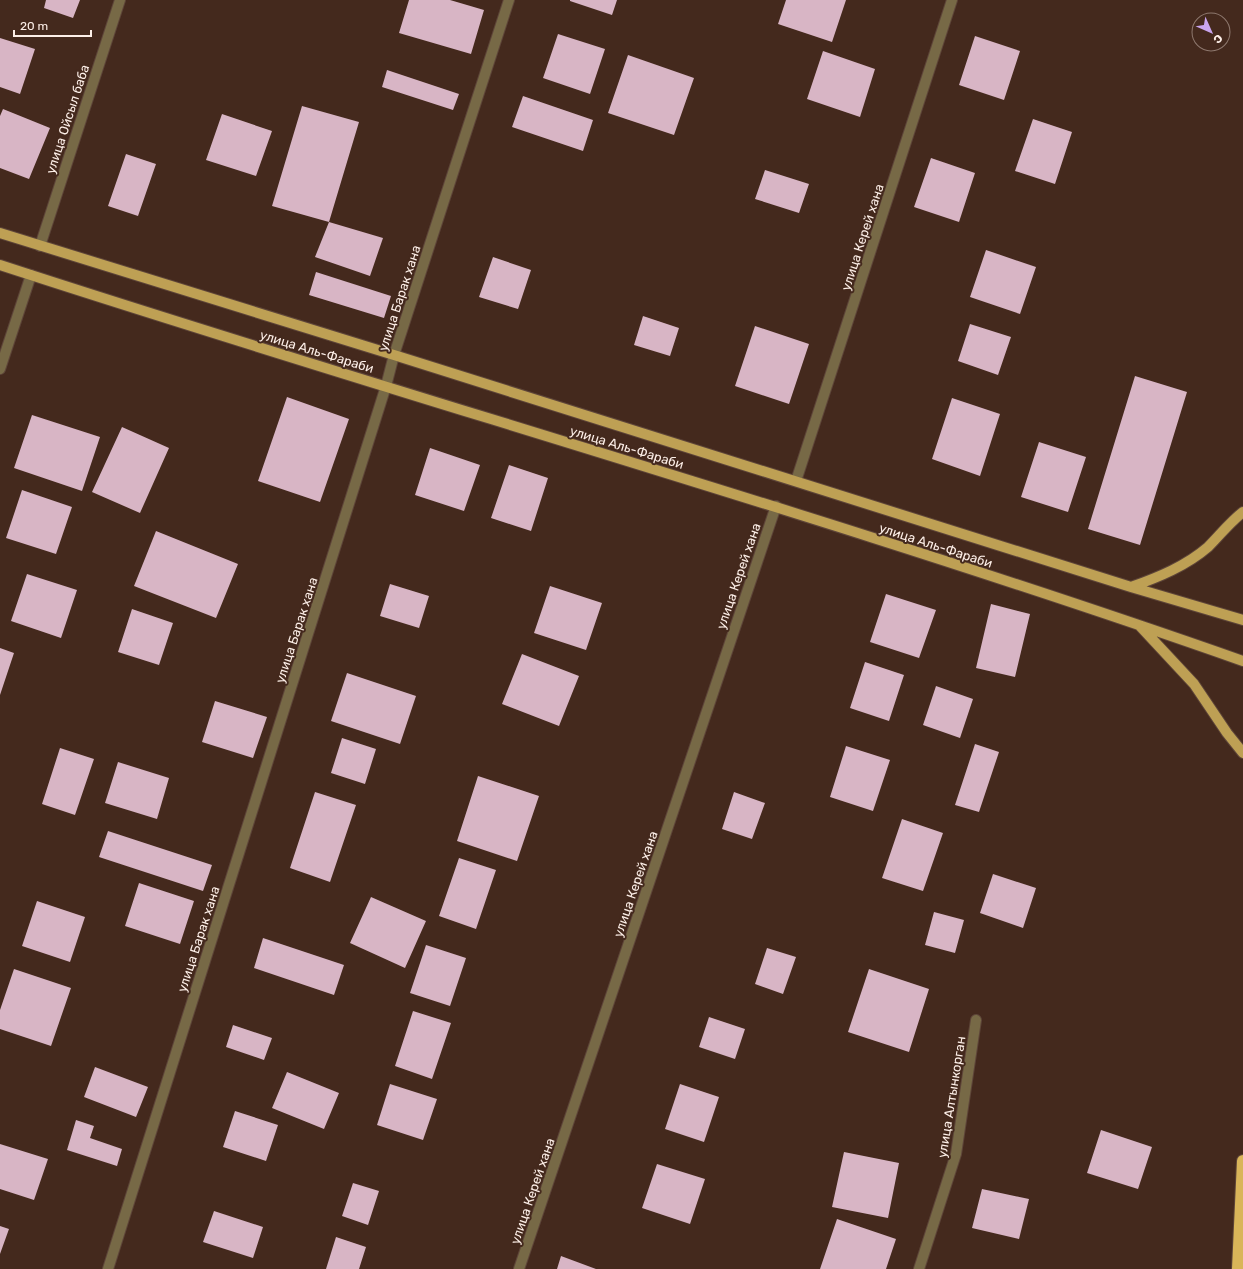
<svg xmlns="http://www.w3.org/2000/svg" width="1243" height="1269" viewBox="0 0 1243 1269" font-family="Rubik,sans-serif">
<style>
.building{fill:#d8b5c5}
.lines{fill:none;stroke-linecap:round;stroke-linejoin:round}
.minor-casing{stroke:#5e4539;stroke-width:12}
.major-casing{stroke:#5e4539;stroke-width:12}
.highway-casing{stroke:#5e4539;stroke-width:14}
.minor{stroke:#776946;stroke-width:10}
.major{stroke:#bea054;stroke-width:10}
.highway{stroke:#d9b559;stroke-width:12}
.labels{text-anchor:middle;stroke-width:4;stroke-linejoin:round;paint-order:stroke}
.street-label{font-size:13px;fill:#fdefe8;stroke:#44291d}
</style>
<rect width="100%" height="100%" fill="#44291d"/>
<path class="building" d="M46,0H80L73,18L44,8Z
M409,0H450L484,10L471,54L399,33Z
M570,0H617L612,15L570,1Z
M786,0H846L832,42L778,24Z
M558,34L605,49L590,94L543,78Z
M975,36L1020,51L1004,100L959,85Z
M0,38L35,49L20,94L0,87Z
M823,51L875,69L860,117L807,99Z
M628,55L694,78L674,135L608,113Z
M387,70L459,94L453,110L382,87Z
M523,96L593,120L583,151L512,127Z
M302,106L359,122L329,222L272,206Z
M3,109L50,128L29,179L0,168V116Z
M222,114L272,131L256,176L206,160Z
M1033,119L1072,132L1055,184L1015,171Z
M126,154L156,164L138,216L108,206Z
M931,158L975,173L959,222L914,207Z
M765,170L809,184L799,213L755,199Z
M329,222L383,238L370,276L315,257Z
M986,250L1036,267L1020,314L970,297Z
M493,257L531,270L518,309L479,297Z
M316,272L391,296L384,318L309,295Z
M643,316L679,328L670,356L634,345Z
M970,324L1011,337L998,375L958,361Z
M755,326L809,344L789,404L735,386Z
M1135,376L1187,392L1140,545L1088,529Z
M287,397L349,419L320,502L258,481Z
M952,398L1000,414L980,476L932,459Z
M32,415L100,437L82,491L14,468Z
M122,427L169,448L140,513L92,492Z
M1039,442L1086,457L1068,512L1021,497Z
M430,448L480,465L464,511L415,495Z
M509,465L548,478L531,531L491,518Z
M22,490L72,507L56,554L6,538Z
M156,531L238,564L216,618L134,586Z
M27,574L77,590L61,638L11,621Z
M390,584L429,596L419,628L380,616Z
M550,586L602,603L586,650L534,633Z
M886,594L936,610L919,658L870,642Z
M991,604L1030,614L1015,677L976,668Z
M132,609L173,623L159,665L118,652Z
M0,648L14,653L0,695Z
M522,654L579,676L559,726L502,704Z
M865,662L904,675L889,721L850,708Z
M347,673L416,696L400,744L331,721Z
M936,686L973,699L960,738L923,725Z
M215,701L267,717L253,758L202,742Z
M342,738L376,749L365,784L331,773Z
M975,744L999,752L979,812L955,805Z
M846,746L890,760L873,811L830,797Z
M60,748L94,759L75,815L42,804Z
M118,762L169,778L157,819L105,803Z
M478,776L539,796L517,861L457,841Z
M315,792L356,805L330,882L290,868Z
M734,792L765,803L752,839L722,829Z
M902,819L943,833L923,891L882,878Z
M108,831L212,865L203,891L99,857Z
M459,858L496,870L476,929L439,916Z
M993,874L1036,888L1023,928L980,913Z
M139,883L194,901L180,944L125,926Z
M371,897L426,921L405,968L350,943Z
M37,901L85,917L70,962L22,946Z
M934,912L964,920L955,953L925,945Z
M263,938L344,965L334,995L254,968Z
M426,945L466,958L450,1006L410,993Z
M767,948L796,957L783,994L755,984Z
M14,969L71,988L51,1046L0,1029V1010Z
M869,969L929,989L909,1052L848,1032Z
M413,1011L451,1023L432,1079L395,1066Z
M709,1017L745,1029L735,1059L699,1047Z
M233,1025L272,1038L264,1060L226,1047Z
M95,1067L148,1087L136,1117L84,1097Z
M287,1072L339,1093L324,1129L272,1108Z
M390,1084L437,1099L423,1140L377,1125Z
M680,1084L719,1097L704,1142L665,1129Z
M235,1111L278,1125L266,1161L223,1147Z
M76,1120L94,1126L90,1138L122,1149L117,1166L67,1150Z
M1101,1130L1152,1147L1138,1189L1087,1173Z
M0,1144L48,1159L34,1200L0,1189Z
M844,1152L899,1163L888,1218L832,1207Z
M657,1164L705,1179L690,1224L642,1208Z
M353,1183L379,1191L368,1225L342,1216Z
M982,1189L1029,1199L1019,1239L972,1228Z
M214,1211L263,1227L253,1258L203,1242Z
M837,1219L896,1239L886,1269H820Z
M0,1226L9,1229L0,1254Z
M336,1237L366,1247L359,1269H326Z
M561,1256L596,1269H557Z"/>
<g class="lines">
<defs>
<path id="minor" d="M40,246L120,0
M0,369L31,275
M796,481L952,0
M108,1269L386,386L394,355L509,0
M519,1269L776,506
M919,1269L956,1154L976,1020"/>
<path id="major" d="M0,233L394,355L1131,587L1243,620
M0,265C414,400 833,517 1243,661
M1131,587C1159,577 1186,566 1208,547C1220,535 1230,522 1243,512
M1140,626L1194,684L1227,733L1243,753"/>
<path id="highway" d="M1238,1269L1243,1161"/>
</defs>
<use href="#minor" class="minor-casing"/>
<use href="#major" class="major-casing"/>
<use href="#highway" class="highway-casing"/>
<use href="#minor" class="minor"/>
<use href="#major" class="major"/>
<use href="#highway" class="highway"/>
</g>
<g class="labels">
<g class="street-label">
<text transform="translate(67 119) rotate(-72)" y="5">улица Ойсыл баба</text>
<text transform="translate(862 237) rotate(-72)" y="5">улица Керей хана</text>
<text transform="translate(399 298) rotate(-72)" y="5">улица Барак хана</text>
<text transform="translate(317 351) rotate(17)" y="5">улица Аль-Фараби</text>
<text transform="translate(627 447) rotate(17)" y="5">улица Аль-Фараби</text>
<text transform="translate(936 545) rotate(18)" y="5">улица Аль-Фараби</text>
<text transform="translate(738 576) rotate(-71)" y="5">улица Керей хана</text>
<text transform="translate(296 630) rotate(-72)" y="5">улица Барак хана</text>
<text transform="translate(635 884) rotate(-71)" y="5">улица Керей хана</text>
<text transform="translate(198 939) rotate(-72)" y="5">улица Барак хана</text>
<text transform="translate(951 1097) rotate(-81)" y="5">улица Алтынкорган</text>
<text transform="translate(532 1191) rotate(-71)" y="5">улица Керей хана</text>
</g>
</g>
<g transform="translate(1211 32) rotate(135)"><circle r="19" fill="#44291d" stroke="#8e786e"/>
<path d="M0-3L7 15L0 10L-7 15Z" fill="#c9a5ee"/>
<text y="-6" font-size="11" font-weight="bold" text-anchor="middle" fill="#fdefe8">С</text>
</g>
<path d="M14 30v6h77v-6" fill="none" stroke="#fdefe8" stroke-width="2"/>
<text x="20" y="30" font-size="12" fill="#fdefe8" stroke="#44291d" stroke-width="3" paint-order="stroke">20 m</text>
</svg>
